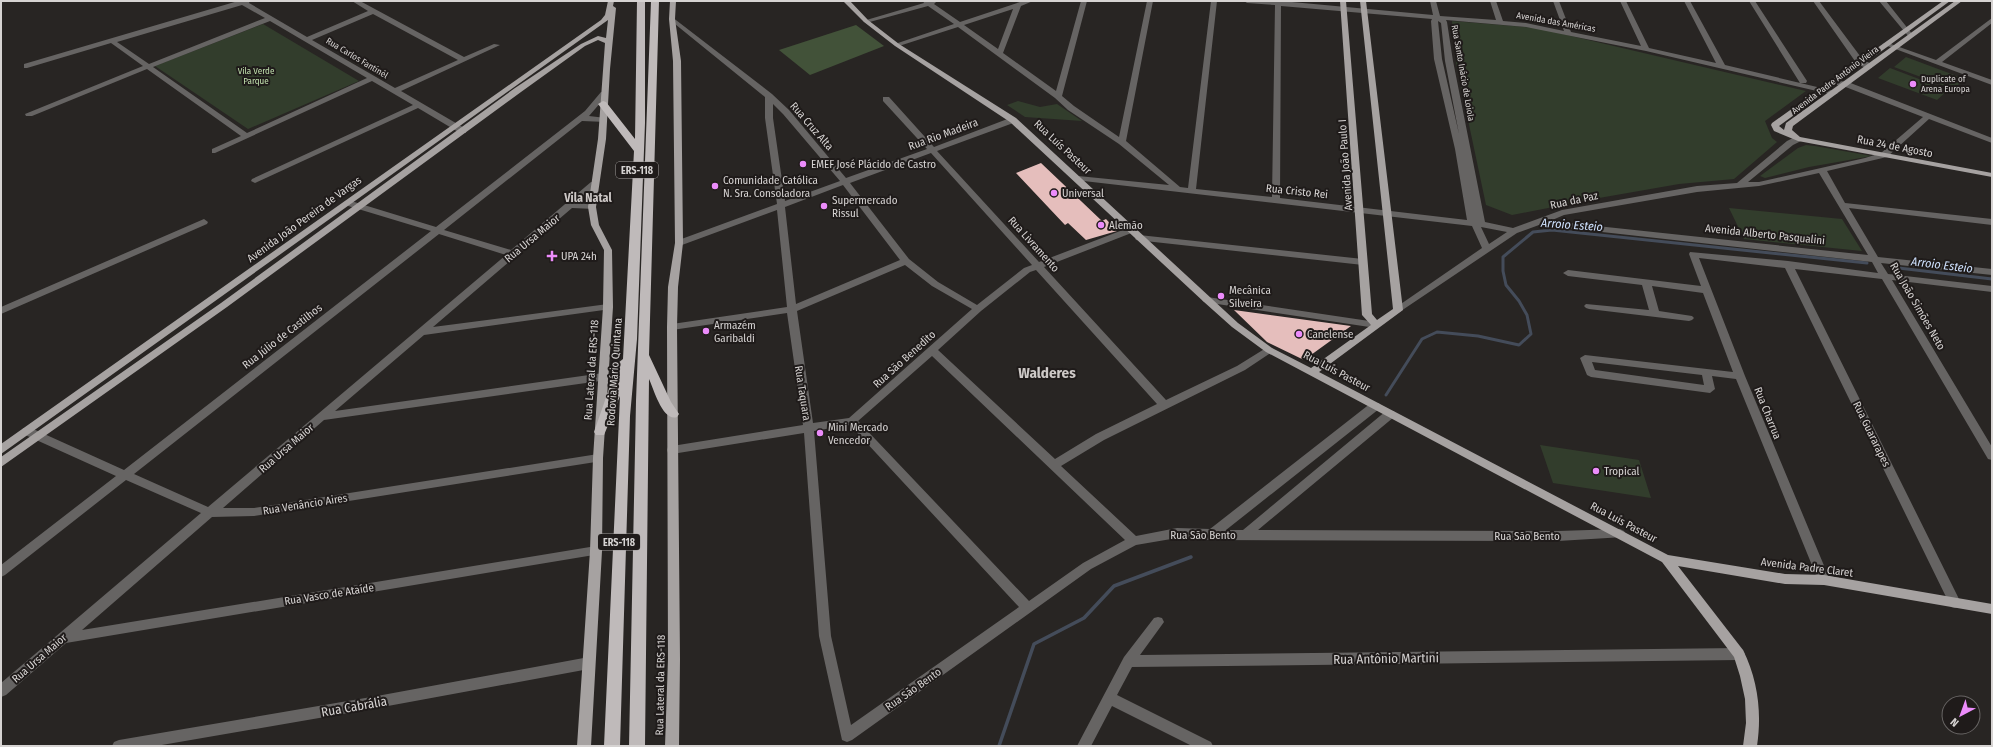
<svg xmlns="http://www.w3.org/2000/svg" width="1993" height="747" viewBox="0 0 1993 747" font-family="'Fira Sans Condensed',sans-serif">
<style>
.green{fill:#323d2c}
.forest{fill:#425239}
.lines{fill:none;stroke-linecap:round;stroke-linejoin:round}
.stream-far1{stroke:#444c5a;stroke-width:3}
.stream{stroke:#444c5a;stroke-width:3.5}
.building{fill:#e5bebc}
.minor{fill:#666463;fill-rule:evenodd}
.major{fill:#a6a2a1;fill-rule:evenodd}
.highway{fill:#bfbaba;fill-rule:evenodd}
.poi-dot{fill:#ec8cfb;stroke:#1f1b1a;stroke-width:1.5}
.labels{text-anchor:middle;stroke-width:4;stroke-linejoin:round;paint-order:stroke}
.far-street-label{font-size:9px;fill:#d6d3d2;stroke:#1f1b1a}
.far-park-label{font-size:9px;fill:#c0dfad;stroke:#1f1b1a}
.far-poi-label{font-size:9px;fill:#d6d3d2;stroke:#1f1b1a;text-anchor:start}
.shield{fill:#1f1b1a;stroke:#9f9c9b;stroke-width:1}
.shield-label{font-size:10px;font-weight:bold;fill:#d6d3d2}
.street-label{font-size:11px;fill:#d6d3d2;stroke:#1f1b1a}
.poi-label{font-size:11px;fill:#d6d3d2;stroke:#1f1b1a;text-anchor:start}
.neighbourhood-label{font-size:12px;font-weight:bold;fill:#cdc8c6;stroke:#1f1b1a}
.water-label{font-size:12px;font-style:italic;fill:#cee1fe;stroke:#1f1b1a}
.near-street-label{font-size:13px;fill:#d6d3d2;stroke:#1f1b1a}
.district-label{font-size:15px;font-weight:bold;fill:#cdc8c6;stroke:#1f1b1a}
</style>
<rect width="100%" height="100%" fill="#282523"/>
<path class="green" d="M1452,21L1537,28L1806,91L1765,121L1772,138L1777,142L1734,179L1679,184L1599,198L1512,215L1486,205L1456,63Z
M263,24L359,81L248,129L155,66Z
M1906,57L1965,79L1953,89L1894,67Z
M1890,68L1948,90L1937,100L1878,78Z
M1018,101L1040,107L1057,104L1082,121L1025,117L1007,105Z
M1806,145L1815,146L1872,156L1809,167L1765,178L1760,176L1798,148Z
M1729,208L1842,219L1862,251L1744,239Z
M1540,445L1639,460L1651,498L1553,483Z"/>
<path class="forest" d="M856,25L884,46L810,75L779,50Z"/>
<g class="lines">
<path class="stream-far1" d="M1890,267L1992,279
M1386,395L1422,339L1437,332L1478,336L1519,345L1531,334L1527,315L1519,301L1506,285L1503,271V257L1533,232L1552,230L1867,263"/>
<path class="stream" d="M999,746L1034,644L1084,618L1114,586L1191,557"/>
</g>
<path class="building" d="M1041,163L1102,221L1106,219L1117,231L1086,240L1068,223L1065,225L1016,173Z
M1234,310L1351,326L1304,360L1267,342Z"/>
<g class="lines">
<path class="minor" d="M238,1H250L249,3L307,37L368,11L352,1H360L464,57L494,44L500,45L401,91L466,129V133H460L418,108L255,183L251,181L252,179L413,105L372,81L215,153H212V149L241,136L147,69L32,116H26L25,114L143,66L111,43L27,68H24V64ZM242,5L265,18L149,64L117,42ZM373,14L458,60L395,88L312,40ZM270,21L367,78L247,133L153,67Z
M923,1H937L934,4L960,22L1023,1H1033L1021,6L1003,53L1056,91L1081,1H1087L1062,96L1074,106L1119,137L1147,1H1153L1126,141L1180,187L1188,188L1211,1H1217L1196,189L1272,197L1275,5L1247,3L1244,1H1281L1433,15L1430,1H1436L1440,16L1496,20L1490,1H1496L1503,21L1526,23L1564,31L1553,1H1559L1571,32L1641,46L1620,1H1626L1649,48L1716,63L1684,1H1690L1725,65L1834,91L1838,93L1834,95L1646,51L1526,27L1446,20L1447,22L1453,61L1485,222L1513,228L1562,210L1697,186L1737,183L1787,141L1795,137H1801V141L1793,145L1748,182H1759L1865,158L1881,153L1923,117L1843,86L1830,84V80L1848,82L1992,138V143L1929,119L1887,157L1827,171L1845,203L1992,219V225L1849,208L1878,257L1992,269V275L1881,263L1888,274L1992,286V292L1892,280L1992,447V460L1988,459L1882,279L1795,269L1959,599L1961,603L1959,607L1955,608L1951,607L1785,268L1699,258L1745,376L1830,580L1828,584L1824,585L1820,584L1818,580L1736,379L1712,376L1715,389L1710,393L1591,377L1587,375L1580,358L1585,355L1733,372L1703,293L1652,286L1659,311L1692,316L1694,318L1692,320L1689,321L1589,309L1586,308L1584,306L1586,304L1649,310L1642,285L1568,276L1563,273L1568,270L1701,286L1689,254L1690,252L1788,261L1878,273L1872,262L1539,225L1517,233L1398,313L1395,312L1393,310L1395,308L1482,248L1472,226L1075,180V176H1078L1169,185L1119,144L1068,110L1055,98L958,27L899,46H895V44L954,24L928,6L866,23L863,21L924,3ZM1281,6L1432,19L1431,21L1434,59L1455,149L1467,220L1280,198ZM1013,9L998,49L964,25ZM1438,21L1441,23L1445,61L1459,134L1442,59ZM1819,173L1868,255L1550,221L1564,215L1697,192L1759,186ZM1481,227L1507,232L1489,244ZM1592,362L1702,375L1704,385L1595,370Z
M1749,1H1755L1807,81L1806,83H1800Z
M1813,1H1819L1863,60L1872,64V68H1866L1857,64Z
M1879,1H1886L1913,35V37H1909Z
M672,17L772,94L789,110L846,178L927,149L883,101V97H889L934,147L1010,118H1016V122L937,151L1039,262L1128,228H1134L1135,230L1134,232L1044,267L1166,400L1237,366L1266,348H1272L1274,350L1272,352L1245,370L1104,440L1061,466L1136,536L1177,528L1210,529L1371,403H1379L1380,406L1379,409L1226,530H1243L1386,411H1394L1395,414L1394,417L1258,530L1558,531L1620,529L1624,531L1626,534L1624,537L1558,541L1211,540L1177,538L1136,545L1091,569L852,740L847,742L842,740L819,636L804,433L672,454L668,453L667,450L668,447L672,446L803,425L787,313L672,330L667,327L672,324L787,307L777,210L682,245H676L675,243L676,241L777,204L765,118V97L670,20L669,19ZM773,104L783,114L840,181L785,201L773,118ZM931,153L1032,265L1024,268L977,305L938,282L909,259L850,183ZM843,185L900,260L796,304L785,207ZM905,265L932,286L972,309L849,418L813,423L797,311ZM1036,270L1157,404L1096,434L1055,459L938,350L981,311L1030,272ZM932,356L1125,540L1083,563L1029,601L858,421ZM850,425L1019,607L851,725L831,636L814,431Z
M1992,18V23L1942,62L1992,80V85L1882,44L1888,43L1936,60Z
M601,92H607L608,94L589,116L606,118V122L582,121L444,230L511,250L591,182H597V186L577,203L595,205V209L572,208L433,327L608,304L611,305L613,307L611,309L424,335L335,411L603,373L607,374L608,377L607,380L324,420L223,508H254L598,454L602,455L603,458L602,461L254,516L212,517L82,630L596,546L600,548L602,551L600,554L66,643L6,695L1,697V683L201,513L126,480L5,575L1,577V565L116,476L23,434L22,431L23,428H31L124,470L431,231L345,205V201H351L436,227L585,111ZM439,234L506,255L208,507L134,474Z
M204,219L208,222L207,224L1,314V307Z
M1139,235L1363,259L1367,262L1363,265L1136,240L1135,238L1136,236Z
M1207,297L1376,322L1381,325L1376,328L1204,302L1202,300Z
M1158,617L1162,618L1164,622L1140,655L1739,648L1743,650L1745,654L1743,658L1739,660L1132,667L1117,695L1211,742L1213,746H1192L1112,706L1091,746H1077L1124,657L1154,618Z
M589,657L593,659L595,663L593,667L589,669L377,708L156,746H112L114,742L119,740L377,696Z"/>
<path class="major" d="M608,1H614L613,6L616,8L610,69L606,139L596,207L599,225L612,250L613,307L603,458L602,551L591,746H577L590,551L593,458L603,307L604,250L591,225L588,207L598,139L605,43L598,40L585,46L521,92L227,307L1,467V457L221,303L515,88L581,44L598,36L606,38L608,20L1,454V444L601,20L605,15Z
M670,1H676L675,19L681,61L683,243L678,287L677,327L680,659L679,746H665L668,659L667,327L668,287L675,243L673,61L669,19Z
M843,1H850L868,20L899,44L1016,118L1238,323L1272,348L1311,368L1371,325L1362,315L1340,1H1346L1372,314L1377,320L1393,309L1360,1H1366L1403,310L1319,372L1668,555L1785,574L1824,575L1992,604V614L1824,585L1785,584L1678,566L1743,650C1758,680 1762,713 1757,746H1743L1746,723L1745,699L1740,676L1734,657L1662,562L1266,352L1232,327L1204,302L1010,122L895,46L864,22Z
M1943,1H1950L1779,126L1784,130L1786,123L1955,1H1962L1793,126L1792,130L1800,137L1992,173V177L1798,141L1774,131L1771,125L1772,123Z"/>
<path class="highway" d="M637,1H645V123L637,339L630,416L620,746H604L620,396L604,435H596L594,432L618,363L623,359L634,151L598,104L603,101L606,102L635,139Z
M651,1H659L649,355L671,402L679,414L677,417C663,422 654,390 649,379L645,746H629L636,401Z"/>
</g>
<g class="poi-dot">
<circle cx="1913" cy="84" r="4"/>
<circle cx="803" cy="164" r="4"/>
<circle cx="715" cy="186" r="4"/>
<circle cx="1054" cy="193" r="4"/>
<circle cx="824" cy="206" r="4"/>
<circle cx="1101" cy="225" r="4"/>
<path d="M550 250h4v4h4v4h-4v4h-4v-4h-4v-4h4z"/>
<circle cx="1221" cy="296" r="4"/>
<circle cx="706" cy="331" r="4"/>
<circle cx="1299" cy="334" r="4"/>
<circle cx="820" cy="433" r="4"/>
<circle cx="1596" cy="471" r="4"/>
</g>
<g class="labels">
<g class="far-street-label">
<text transform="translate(1556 22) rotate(10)" y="3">Avenida das Américas</text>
<text transform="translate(357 58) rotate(31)" y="3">Rua Carlos Fantinél</text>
<text transform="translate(1463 73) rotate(80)" y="3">Rua Santo Inácio de Loiola</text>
<text transform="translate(1835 80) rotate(-37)" y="3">Avenida Padre Antônio Vieira</text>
</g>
<g class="far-park-label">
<text x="256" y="74">Vila Verde<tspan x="256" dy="10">Parque</tspan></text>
</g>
<g class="far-poi-label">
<text x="1921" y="82">Duplicate of<tspan x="1921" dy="10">Arena Europa</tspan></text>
</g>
<g class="shield">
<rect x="616" y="162" width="42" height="16" rx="3"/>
<rect x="598" y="534" width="42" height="16" rx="3"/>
</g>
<g class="shield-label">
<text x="637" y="174">ERS-118</text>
<text x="619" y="546">ERS-118</text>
</g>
<g class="street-label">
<text transform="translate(812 126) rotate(49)" y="4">Rua Cruz Alta</text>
<text transform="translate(943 134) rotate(-20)" y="4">Rua Rio Madeira</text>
<text transform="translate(1895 146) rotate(11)" y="4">Rua 24 de Agosto</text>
<text transform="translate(1063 147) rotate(43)" y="4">Rua Luís Pasteur</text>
<text transform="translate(1345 165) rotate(-94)" y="4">Avenida João Paulo I</text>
<text transform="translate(1297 191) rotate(6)" y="4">Rua Cristo Rei</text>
<text transform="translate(1574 200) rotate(-12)" y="4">Rua da Paz</text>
<text transform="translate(304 219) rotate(-36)" y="4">Avenida João Pereira de Vargas</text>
<text transform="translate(1765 234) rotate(6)" y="4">Avenida Alberto Pasqualini</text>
<text transform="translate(532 238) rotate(-40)" y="4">Rua Ursa Maior</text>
<text transform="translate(1034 244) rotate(48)" y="4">Rua Livramento</text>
<text transform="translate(1918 306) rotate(60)" y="4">Rua João Simões Neto</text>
<text transform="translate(282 336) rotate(-38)" y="4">Rua Júlio de Castilhos</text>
<text transform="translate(904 359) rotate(-42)" y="4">Rua São Benedito</text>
<text transform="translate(591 370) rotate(-86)" y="4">Rua Lateral da ERS-118</text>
<text transform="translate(1337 371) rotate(28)" y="4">Rua Luís Pasteur</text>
<text transform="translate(614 372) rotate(-86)" y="4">Rodovia Mário Quintana</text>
<text transform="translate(803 393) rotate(81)" y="4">Rua Taquara</text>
<text transform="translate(1768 413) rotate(68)" y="4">Rua Charrua</text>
<text transform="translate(1872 434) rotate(64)" y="4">Rua Guararapes</text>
<text transform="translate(286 448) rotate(-41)" y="4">Rua Ursa Maior</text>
<text transform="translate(305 504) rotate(-9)" y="4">Rua Venâncio Aires</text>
<text transform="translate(1624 522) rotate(28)" y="4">Rua Luís Pasteur</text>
<text x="1203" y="539">Rua São Bento</text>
<text x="1527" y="540">Rua São Bento</text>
<text transform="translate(1807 567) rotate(7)" y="4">Avenida Padre Claret</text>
<text transform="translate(329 594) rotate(-9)" y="4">Rua Vasco de Ataíde</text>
<text transform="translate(39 658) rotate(-41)" y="4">Rua Ursa Maior</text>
<text transform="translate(660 685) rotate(-89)" y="4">Rua Lateral da ERS-118</text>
<text transform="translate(913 689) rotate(-35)" y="4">Rua São Bento</text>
</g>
<g class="poi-label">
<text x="811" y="168">EMEF José Plácido de Castro</text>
<text x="723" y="184">Comunidade Católica<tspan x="723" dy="13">N. Sra. Consoladora</tspan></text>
<text x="1062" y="197">Universal</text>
<text x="832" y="204">Supermercado<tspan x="832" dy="13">Rissul</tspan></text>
<text x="1109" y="229">Alemão</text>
<text x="561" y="260">UPA 24h</text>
<text x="1229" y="294">Mecânica<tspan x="1229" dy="13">Silveira</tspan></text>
<text x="714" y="329">Armazém<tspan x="714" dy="13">Garibaldi</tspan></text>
<text x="1307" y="338">Canelense</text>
<text x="828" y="431">Mini Mercado<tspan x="828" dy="13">Vencedor</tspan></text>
<text x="1604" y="475">Tropical</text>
</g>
<g class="neighbourhood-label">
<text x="588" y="202">Vila Natal</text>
</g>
<g class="water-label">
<text transform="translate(1572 225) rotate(4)" y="4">Arroio Esteio</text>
<text transform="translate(1942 265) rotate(7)" y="4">Arroio Esteio</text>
</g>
<g class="near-street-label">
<text transform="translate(1386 658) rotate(-1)" y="5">Rua Antônio Martini</text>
<text transform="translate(354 706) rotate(-10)" y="5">Rua Cabrália</text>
</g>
<g class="district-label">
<text x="1047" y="378">Walderes</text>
</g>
</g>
<rect width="1993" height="747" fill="none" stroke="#d6d3d2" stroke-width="4"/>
<g transform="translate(1961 715) rotate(221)"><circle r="19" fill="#1f1b1a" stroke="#686564"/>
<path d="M0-3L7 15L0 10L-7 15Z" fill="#ec8cfb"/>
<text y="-6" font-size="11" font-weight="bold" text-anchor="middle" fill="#d6d3d2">N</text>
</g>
</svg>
